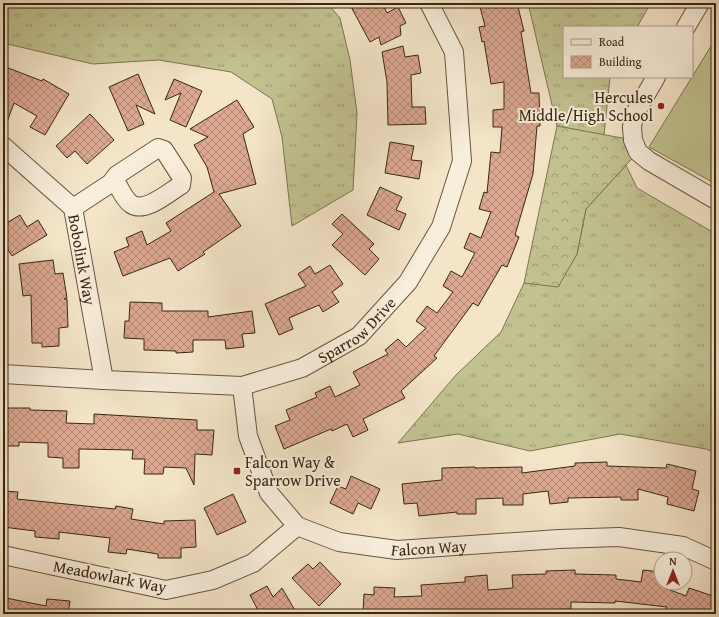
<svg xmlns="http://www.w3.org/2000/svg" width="719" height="617" viewBox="0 0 719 617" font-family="'Gentium Book Plus',serif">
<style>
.grass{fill:url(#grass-tufts);stroke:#7e7451}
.forest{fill:url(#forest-crowns);stroke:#7e7451}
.pitch{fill:#c2c291;stroke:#7e7451}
.building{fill:url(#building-cross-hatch);stroke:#392611}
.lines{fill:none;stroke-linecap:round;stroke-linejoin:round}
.minor-casing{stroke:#68563f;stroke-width:20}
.minor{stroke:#f8eedc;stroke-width:18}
.poi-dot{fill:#8f2418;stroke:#f8eedc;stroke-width:1.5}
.labels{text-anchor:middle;stroke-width:4;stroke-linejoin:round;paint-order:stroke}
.poi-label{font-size:16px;fill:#392611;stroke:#f8eedc;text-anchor:end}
.street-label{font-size:16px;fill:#392611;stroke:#f8eedc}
</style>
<defs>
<pattern id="grass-tufts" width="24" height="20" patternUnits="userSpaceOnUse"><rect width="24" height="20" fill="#c2c291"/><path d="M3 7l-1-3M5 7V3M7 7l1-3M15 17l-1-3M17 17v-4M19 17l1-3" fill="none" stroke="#9f9d75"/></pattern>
<pattern id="forest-crowns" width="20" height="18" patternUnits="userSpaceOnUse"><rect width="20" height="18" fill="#c2c291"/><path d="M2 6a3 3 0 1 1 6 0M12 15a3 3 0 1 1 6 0" fill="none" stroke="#9f9d75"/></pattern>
<pattern id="building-cross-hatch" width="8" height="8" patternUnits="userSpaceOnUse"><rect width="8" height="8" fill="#dca891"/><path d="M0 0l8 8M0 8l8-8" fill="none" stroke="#b38975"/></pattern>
</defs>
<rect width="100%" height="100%" fill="#f4e5c9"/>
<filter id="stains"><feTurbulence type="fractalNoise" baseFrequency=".005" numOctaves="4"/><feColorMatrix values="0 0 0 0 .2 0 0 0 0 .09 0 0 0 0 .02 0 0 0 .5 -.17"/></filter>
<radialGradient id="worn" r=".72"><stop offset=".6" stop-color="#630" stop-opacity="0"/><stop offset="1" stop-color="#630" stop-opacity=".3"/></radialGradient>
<path class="grass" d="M3,3H327L340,18L350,60L357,113L353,190L292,226L282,137L272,99L231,72L159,60L93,64L3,43Z
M528,3H651L637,27H564V77H610L604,135L557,126Z
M626,165L637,188L716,234V453L706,449L620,434L530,451L458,434L398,443L456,375L501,332L524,283L558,286L577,254L586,209Z"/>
<path class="forest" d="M557,126L633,140L638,152L586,209L577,254L558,287L524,283Z"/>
<path class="pitch" d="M716,38V184L649,147Z"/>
<path class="building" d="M349,3H382L387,13L398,7L406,23L400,26L401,35L381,45L379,37L370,42Z
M479,3H517L524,31L521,32L531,93H539L540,126H537L533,174L515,235L519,237L507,267L502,265L478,306L473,303L434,356L437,358L401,391L405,398L363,419L368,430L353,437L347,424L332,431L331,429L284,449L275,426L290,420L286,410L317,397L315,393L330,386L335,397L360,385L353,372L388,354L385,350L398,339L406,347L426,328L416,321L427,306L437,313L453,292L443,286L451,271L462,277L475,253L464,248L470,233L481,238L491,212L479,209L484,192L487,193L491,152L500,153L502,127H493V110L504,109V82L491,84L484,41L482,42L479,27L485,26Z
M403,46L405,57L418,55L421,73L411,75L412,107H425L426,124L388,125L387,82L382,52Z
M3,66L42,81L43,79L69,94L45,135L30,127L37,116L14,103L4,130L3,129Z
M138,74L155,114L136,105L144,124L128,131L109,87Z
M174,79L202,91L186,127L170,120L181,93L165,100Z
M237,100L254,127L243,134L256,184L219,194L241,226L203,252L205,254L178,271L170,258L123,276L114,252L129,246L126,238L142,231L147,245L171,231L166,223L214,192L207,167L194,145L208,137L190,129Z
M90,114L114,140L87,164L75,151L67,158L56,146Z
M390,142L414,146L411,160L422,161L419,179L385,173Z
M380,187L402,197L396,210L406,214L399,230L367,215Z
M342,214L374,244L369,249L379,259L365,275L332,245L343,234L332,224Z
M20,215L27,227L38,220L47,235L12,256L3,242V225Z
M53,260L55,274L63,273L67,298L64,299H67L68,327L59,328V346L42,347V343H32L31,295L23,296L19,264Z
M330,265L343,284L332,292L339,302L323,312L319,305L289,318L293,329L279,335L265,304L306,286L298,274L310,266L315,274Z
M130,302L162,303V311H208V317L252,311L255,333L242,334L244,347L226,349L225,340H193V352L176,353V351L144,350V339L124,338L125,321H129Z
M6,408H30V410L67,411L66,423L94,424V414L197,420V430H214L212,455L195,454L194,485L186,468L164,467L163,474H144L145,459H132L133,450L79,449V468H63V458L48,457V443L19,442V446H5Z
M607,462V466L666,468L667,464L696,471L692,489L699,491L694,511L667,504L668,497L638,489V500H621V497L568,498V502L550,504L548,491L523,494V505H503V498L476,499V514H457V512L419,516L417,503L404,504L402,484L442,480V468L475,467V468L522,467V473L575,466V463Z
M351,476L380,489L371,509L358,503L353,514L330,503L338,486L346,489Z
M3,491L18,492L17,499L115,509L116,506L133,509L131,519L164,524V521L195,520L196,547L181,548V558H158V554L127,549L126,554L108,552L110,538L59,532V539L35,537V531L3,527Z
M233,494L246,522L217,535L204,508Z
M320,562L341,584L319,606L292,578L308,564L313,569Z
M575,570V574L616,575V579L641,582L643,570L661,572V583H666L665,588L686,596L689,588L716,597V614H673L665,611L667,607L615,601V603L571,602V609L531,610V614H363L364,594L374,595V587L395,588L394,597L422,596L421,585L465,582V577L487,575L488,590L513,588L512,575L546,574V571Z
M267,586L273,597L282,588L297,614H260L250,595Z
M6,598L46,606L47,599L70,601L68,614H3Z"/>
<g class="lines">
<defs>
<g id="minor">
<path d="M686,27L700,3"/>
<path d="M656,77L634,115L632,127L633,140L638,152L649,161L716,200"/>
<path id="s1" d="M3,146L73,208L104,380"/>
<path d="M73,208L111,183L117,175L158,148L164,150L182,178L181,185C169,192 145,214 131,204C125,200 121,191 117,184L111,183"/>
<path id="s2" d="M3,374L104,380L242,386L302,368L359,336L408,282L441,227L462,161L454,52L429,3"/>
<path id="s3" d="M242,386L248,436L269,493L297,526L339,542L397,550L559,539L619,537L683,546L716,561"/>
<path d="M3,555L166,590L213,580L253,563L297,526"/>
</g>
</defs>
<use href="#minor" class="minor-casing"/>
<use href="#minor" class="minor"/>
</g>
<g class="poi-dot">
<circle cx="661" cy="106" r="4"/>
<rect x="233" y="467" width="8" height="8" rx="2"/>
</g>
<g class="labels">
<g class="poi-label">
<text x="653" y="103">Hercules<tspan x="653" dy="18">Middle/High School</tspan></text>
<text x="245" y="468" text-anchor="start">Falcon Way &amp;<tspan x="245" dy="18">Sparrow Drive</tspan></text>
</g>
<g class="street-label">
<text dy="6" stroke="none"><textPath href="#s1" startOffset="146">Bobolink Way</textPath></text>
<text dy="6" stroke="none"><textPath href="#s2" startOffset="369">Sparrow Drive</textPath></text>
<text dy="6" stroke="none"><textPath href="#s3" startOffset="290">Falcon Way</textPath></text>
<text transform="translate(110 576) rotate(11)" y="6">Meadowlark Way</text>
</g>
</g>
<rect width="719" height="617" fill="none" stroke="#f4e5c9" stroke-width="16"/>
<rect x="4" y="4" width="711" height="609" fill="none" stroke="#392611" stroke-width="2"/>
<rect x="8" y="8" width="703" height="601" fill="none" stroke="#392611"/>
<rect x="563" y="26" width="130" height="52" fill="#f8eedc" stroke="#ac9e8b"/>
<rect x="571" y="39" width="20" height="6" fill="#f8eedc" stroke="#ac9e8b"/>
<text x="599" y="46" font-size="12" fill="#392611">Road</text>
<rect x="571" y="56" width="20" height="12" fill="url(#building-cross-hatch)" stroke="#ac9e8b"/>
<text x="599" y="66" font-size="12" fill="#392611">Building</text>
<g transform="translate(673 571)"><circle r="19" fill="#f8eedc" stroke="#ac9e8b"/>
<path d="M0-3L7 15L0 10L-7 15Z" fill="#8f2418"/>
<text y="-6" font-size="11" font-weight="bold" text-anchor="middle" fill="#392611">N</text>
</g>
<rect width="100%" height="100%" filter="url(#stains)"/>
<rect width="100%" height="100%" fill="url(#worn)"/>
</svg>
